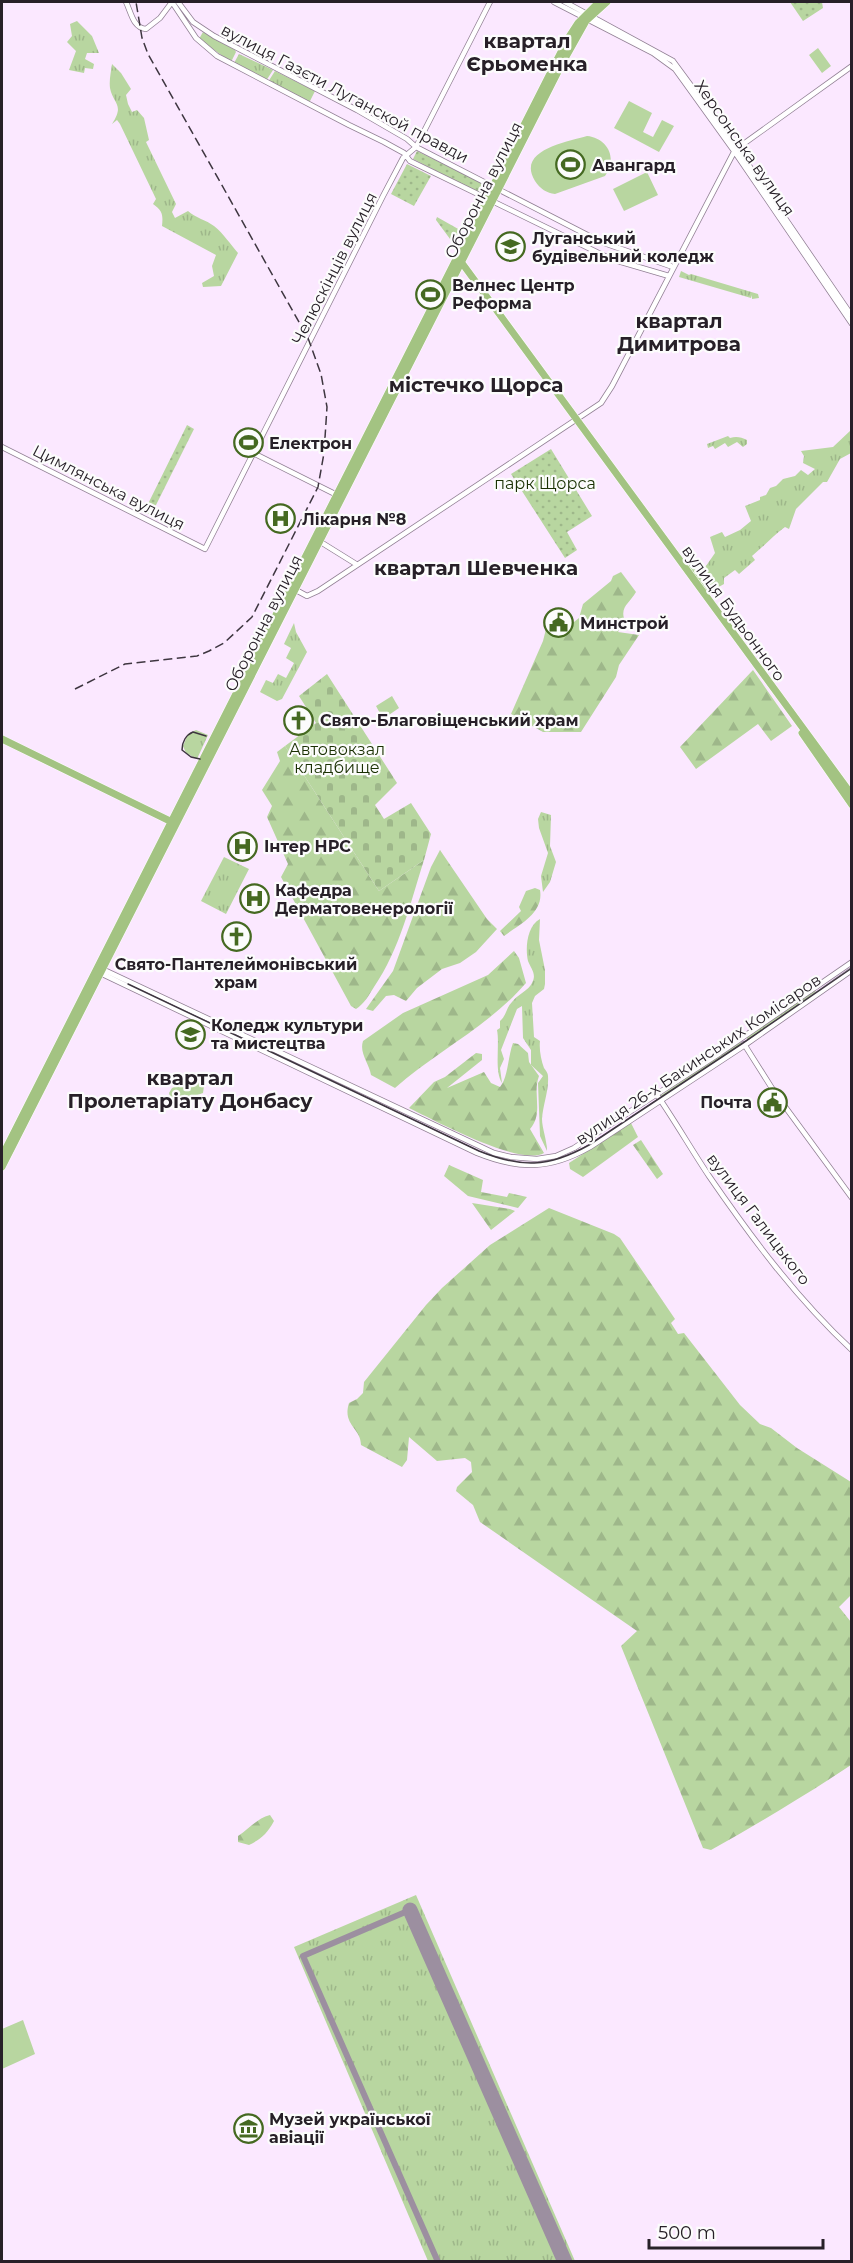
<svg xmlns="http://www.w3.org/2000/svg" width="853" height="2263" viewBox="0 0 853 2263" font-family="Montserrat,sans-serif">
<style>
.grass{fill:url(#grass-tufts)}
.forest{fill:url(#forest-firs)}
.cemetery{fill:url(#cemetery-stones)}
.park{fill:url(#park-dots)}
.pitch{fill:#b8d6a0}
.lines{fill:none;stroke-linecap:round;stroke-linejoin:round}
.taxiway{stroke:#9c8fa0;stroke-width:6}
.runway{stroke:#9c8fa0;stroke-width:15}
.minor-casing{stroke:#928095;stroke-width:6}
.major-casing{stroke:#fff;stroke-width:8}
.minor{stroke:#fff;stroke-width:4.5}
.major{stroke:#a3c382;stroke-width:7}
.tram{stroke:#3e3640;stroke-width:1.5}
.rail{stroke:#3e3640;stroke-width:1.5;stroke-dasharray:9 4.5;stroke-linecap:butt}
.labels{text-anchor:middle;stroke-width:4.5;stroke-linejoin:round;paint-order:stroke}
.street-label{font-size:16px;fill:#272028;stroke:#fcfcfc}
.poi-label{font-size:16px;font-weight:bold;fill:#272028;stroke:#fcfcfc;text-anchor:start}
.park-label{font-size:16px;fill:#1b3104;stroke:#fcfcfc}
.quarter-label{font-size:20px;font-weight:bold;fill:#272028;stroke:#fcfcfc}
</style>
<defs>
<pattern id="grass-tufts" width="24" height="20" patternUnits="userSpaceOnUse" patternTransform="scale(1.5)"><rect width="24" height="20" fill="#b8d6a0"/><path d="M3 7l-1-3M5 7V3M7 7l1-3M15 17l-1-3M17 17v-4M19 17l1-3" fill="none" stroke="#9eb78a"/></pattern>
<pattern id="forest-firs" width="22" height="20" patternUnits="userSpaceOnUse" patternTransform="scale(1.5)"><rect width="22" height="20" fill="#b8d6a0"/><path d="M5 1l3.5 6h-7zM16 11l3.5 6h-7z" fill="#9eb78a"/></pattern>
<pattern id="cemetery-stones" width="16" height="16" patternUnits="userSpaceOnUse" patternTransform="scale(1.5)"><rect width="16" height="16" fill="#b8d6a0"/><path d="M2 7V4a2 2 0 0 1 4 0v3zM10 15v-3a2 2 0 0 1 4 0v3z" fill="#9eb78a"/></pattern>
<pattern id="park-dots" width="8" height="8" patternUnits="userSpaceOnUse" patternTransform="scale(1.5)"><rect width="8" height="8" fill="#b8d6a0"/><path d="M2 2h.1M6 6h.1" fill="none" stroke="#9eb78a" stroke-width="1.8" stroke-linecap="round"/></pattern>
</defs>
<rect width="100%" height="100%" fill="#fbe8ff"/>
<path class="grass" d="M77,21L92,36L99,53H87L85,59L94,64L93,69L85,68L84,73L69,70L76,51L67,42L72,36L70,24Z
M203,32L235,50L236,52L231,62L199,39Z
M239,54L273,70L266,81L234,63Z
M112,64L121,73L131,89L126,95L128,104L132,112L137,110L144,118L149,140L146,142L176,204L172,212L175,218L188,211C196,218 206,220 214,226C224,234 230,244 238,253L221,286L203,287L202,283L214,276L212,266L216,255L162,226C163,215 163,211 153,204L156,199L120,124L117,120L112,124C125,104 113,104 110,88C109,80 111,72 112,64Z
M275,71L315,91L309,103L268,82Z
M681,271L689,275L691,274L758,294L759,298L752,299V295L751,298L679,277Z
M851,430V453L840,459L827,482H823L796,509L789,529L785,527C773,536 764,546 752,556L755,560L739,574L735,570L724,578V584L708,593L686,562L690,560L694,565L706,566L715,553L710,537L722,532L725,537L740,530L751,521L745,506L760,500V497L766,495L770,488L776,486L783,479L795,476L801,470L808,475L815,469L803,463L804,456L801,451L833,447Z
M728,436L730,438C736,436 741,437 747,440V444L743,447L737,442L728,447L725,443L715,449L713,446L708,448L707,444Z
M294,623L296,632L307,652L282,699L277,701L260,692L266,680L273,683L278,674L286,678L294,663L286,658L291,648L284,644Z
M196,730L208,735L197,759L186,753L183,746L188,734Z
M541,812L551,815L550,846L556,862L550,882L543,892L541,876L548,853L539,828L538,819Z
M224,857L249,869L226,914L201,901Z
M540,919L539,940L545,970V984L544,989L535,996L532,1003L534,1037L540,1041C539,1049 541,1060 544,1068C546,1071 548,1073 548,1076C549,1091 543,1104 542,1119C542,1128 547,1140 547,1151L540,1136L538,1083L543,1076L531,1065V1050L523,1038L522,1006L517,1009L501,1050L504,1059L500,1068L502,1083C494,1071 500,1045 497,1030L500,1028V1021C507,1015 506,1008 512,1002C517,995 529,990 532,983C537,974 531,969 528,961C525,948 527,926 540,919Z
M815,990L816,993L749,1040L747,1039V1036Z
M740,1042L742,1044L662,1098L660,1096Z
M416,1895L575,2261H428L294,1947Z"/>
<path class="forest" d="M621,572L636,592C630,603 619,607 625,621L618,632L639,635L619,665L616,677L581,732H543L511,714L543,641L546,629L559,634L579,618L583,604L611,581L613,576Z
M753,670L792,726L771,741L758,724L696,769L680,747Z
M285,746L379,891L424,860C410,904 400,949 374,987C369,995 364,1004 356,1009L351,1006L281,877L288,864L267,817L272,806L262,790L280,761L277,752Z
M440,850L487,919L497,929L476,952L460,963L442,969L417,988L406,1001L394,995L386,996L373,1011L366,1009L393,971L431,867Z
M535,888L540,890C544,913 520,924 504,936L500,931L521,911L519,907L526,891Z
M514,951L519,958L526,983C489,1026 437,1051 395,1088L371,1075C369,1063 359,1053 363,1041L403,1013L488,975Z
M513,1043L518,1044L528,1053L529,1062L539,1076C532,1094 544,1113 530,1129L544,1153C520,1167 434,1120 409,1108L434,1082L445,1077L476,1053L482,1054V1060L447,1088L484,1072L491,1083L500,1087C508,1078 508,1056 513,1043Z
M631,1123L638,1137L583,1177L570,1169L569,1163Z
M641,1140L663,1174L657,1179L633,1145Z
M449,1165L483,1180L481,1192L507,1197L509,1193L527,1197L518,1208L468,1196L444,1176Z
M472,1203L510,1209L515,1211L491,1230Z
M549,1208L614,1234L620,1238L675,1319L671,1323L678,1334L684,1333L740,1405L760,1424L771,1428L797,1448L851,1482V1595L839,1607L851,1622V1765C806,1795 759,1823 711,1850L703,1848L621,1646L637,1631L480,1522L473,1505L456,1491L457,1487L472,1472L471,1462L465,1458L437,1461L409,1437L407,1460L402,1467L361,1445C361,1428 342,1425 349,1403L357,1399L363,1393L364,1382L426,1305L442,1288L490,1245Z
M270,1815L274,1821C267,1834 261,1839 249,1845L238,1842V1836C250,1828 256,1819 270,1815Z"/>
<path class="cemetery" d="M327,674L397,783L375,805L384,819L411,803L431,834L424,860L379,891L285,746L316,723L299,696Z"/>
<path class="park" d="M790,2H822L823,8L803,21Z
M417,151L488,186L483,195L413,159Z
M407,164L431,176L414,206L391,194Z
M437,217L460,230L453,243L436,220Z
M187,425L194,429L151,515L144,512Z
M551,449L592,516L567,532L577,550L565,558L511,474Z"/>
<path class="pitch" d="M818,48L831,66L822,73L809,55Z
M629,101L652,113L643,132L653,137L662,120L674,126L659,152L614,128Z
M587,136C608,138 618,159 605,176L555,194C547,193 540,189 535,181C516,150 567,142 587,136Z
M647,172L658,195L624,211L613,189Z
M392,696L399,708L383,719L376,706Z
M198,1079L204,1086L203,1093L177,1102L171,1100L169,1093L172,1088Z
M23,2020L35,2054L2,2069V2029Z"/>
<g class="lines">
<path class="taxiway" d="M410,1910L303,1956L438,2262"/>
<path class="runway" d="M410,1910L565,2262"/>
<defs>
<path id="minor" d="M126,2C131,12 133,28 146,29L160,18L172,2
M172,2L196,38L217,56L349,125L384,142L404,153L410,161L611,259L669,276
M178,2L193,22L214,36L357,110L407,139L416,147L601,242L673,267
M554,2L653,53L675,69L734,151L852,324
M565,2L673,61L737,148L852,316
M2,447L205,549L383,196L403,158L416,147L490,2
M253,453L339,496
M319,541L356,564
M294,589L307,596L318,591L601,403L612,386L735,150L852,66
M102,969L494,1153L511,1157L537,1159L556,1156L574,1148L720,1053L852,962
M98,972L477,1153C519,1170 550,1170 590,1147L745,1045L852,970
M744,1044L775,1093L852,1198
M657,1095C675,1121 691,1149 709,1176C751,1237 797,1299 852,1350"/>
<path id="major" d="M459,259L852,795
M802,733L852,805
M2,739L174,823
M2,1156L567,40L578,23L599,2
M2,1167L563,62L586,21L607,2"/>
</defs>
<use href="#minor" class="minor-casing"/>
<use href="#major" class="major-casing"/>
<use href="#minor" class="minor"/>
<use href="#major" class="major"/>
<path class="tram" d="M200,759L191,757L182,750C182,742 186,735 193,732L206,736
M128,984L479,1151C521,1168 548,1168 589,1145L743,1043L852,968"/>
<path class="rail" d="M75,689L125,664L197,656L209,651L224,643L252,617L318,487L324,453L327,407L321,374L308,338L148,54L142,38L136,2"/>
</g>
<defs>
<symbol id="stadium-ring" viewBox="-11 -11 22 22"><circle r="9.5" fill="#fcfcfc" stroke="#456921" stroke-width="1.5"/><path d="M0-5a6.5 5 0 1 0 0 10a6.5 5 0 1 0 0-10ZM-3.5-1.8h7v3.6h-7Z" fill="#456921"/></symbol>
<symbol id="university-ring" viewBox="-11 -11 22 22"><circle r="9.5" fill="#fcfcfc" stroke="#456921" stroke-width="1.5"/><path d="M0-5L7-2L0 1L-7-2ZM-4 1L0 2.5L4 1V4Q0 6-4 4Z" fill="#456921"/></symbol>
<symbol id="hospital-ring" viewBox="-11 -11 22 22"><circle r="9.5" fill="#fcfcfc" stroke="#456921" stroke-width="1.5"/><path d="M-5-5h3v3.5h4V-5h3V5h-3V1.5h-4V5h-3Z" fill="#456921"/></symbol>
<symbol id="civic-ring" viewBox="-11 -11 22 22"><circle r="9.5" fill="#fcfcfc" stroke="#456921" stroke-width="1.5"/><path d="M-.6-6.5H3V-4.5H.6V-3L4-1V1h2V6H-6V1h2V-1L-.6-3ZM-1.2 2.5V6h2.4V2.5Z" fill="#456921"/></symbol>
<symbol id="church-ring" viewBox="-11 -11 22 22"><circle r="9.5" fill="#fcfcfc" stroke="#456921" stroke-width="1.5"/><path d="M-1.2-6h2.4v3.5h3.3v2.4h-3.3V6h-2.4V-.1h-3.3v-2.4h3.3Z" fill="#456921"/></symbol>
<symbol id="museum-ring" viewBox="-11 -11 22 22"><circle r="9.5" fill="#fcfcfc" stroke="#456921" stroke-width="1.5"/><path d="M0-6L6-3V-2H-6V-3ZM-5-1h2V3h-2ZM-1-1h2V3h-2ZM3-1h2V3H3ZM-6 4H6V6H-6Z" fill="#456921"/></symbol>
</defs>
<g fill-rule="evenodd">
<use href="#stadium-ring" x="554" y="148" width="33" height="33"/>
<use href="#university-ring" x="494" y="230" width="33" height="33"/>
<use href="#stadium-ring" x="414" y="278" width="33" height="33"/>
<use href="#stadium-ring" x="232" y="426" width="33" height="33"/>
<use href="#hospital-ring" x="264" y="502" width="33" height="33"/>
<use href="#civic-ring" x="542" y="606" width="33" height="33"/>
<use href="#church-ring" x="282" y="704" width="33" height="33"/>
<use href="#hospital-ring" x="226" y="830" width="33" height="33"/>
<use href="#hospital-ring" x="238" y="882" width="33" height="33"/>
<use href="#church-ring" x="220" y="920" width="33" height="33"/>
<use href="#university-ring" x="174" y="1018" width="33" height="33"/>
<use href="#civic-ring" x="756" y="1086" width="33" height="33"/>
<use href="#museum-ring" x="232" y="2112" width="33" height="33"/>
</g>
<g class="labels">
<g class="street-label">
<text transform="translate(345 93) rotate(28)" y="6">вулиця Газєти Луганской правди</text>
<text transform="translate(745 148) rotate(55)" y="6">Херсонська вулиця</text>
<text transform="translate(483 190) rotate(-63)" y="6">Оборонна вулиця</text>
<text transform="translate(334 268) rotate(-63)" y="6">Челюскінців вулиця</text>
<text transform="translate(109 487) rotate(27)" y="6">Цимлянська вулиця</text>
<text transform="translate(734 613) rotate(54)" y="6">вулиця Будьонного</text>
<text transform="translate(263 623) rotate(-63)" y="6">Оборонна вулиця</text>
<text transform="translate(698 1059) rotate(-34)" y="6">вулиця 26-х Бакинських Комісаров</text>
<text transform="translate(759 1219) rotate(53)" y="6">вулиця Галицького</text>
</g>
<g class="poi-label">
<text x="592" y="171">Авангард</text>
<text x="532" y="244">Луганський<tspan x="532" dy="18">будівельний коледж</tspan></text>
<text x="452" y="291">Велнес Центр<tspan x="452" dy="18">Реформа</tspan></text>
<text x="269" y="449">Електрон</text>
<text x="302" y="525">Лікарня №8</text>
<text x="580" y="629">Минстрой</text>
<text x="320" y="726">Свято-Благовіщенський храм</text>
<text x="264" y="852">Інтер НРС</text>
<text x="275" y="896">Кафедра<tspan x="275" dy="18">Дерматовенерології</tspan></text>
<text x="236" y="970" text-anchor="middle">Свято-Пантелеймонівський<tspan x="236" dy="18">храм</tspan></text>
<text x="211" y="1031">Коледж культури<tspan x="211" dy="18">та мистецтва</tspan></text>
<text x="752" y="1108" text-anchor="end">Почта</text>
<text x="269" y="2125">Музей української<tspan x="269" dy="18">авіації</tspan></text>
</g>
<g class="park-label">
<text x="545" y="489">парк Щорса</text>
<text x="337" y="755">Автовокзал<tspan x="337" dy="18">кладбище</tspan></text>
</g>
<g class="quarter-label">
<text x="527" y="48">квартал<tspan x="527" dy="23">Єрьоменка</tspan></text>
<text x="679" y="328">квартал<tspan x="679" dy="23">Димитрова</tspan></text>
<text x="476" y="392">містечко Щорса</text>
<text x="476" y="575">квартал Шевченка</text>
<text x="190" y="1085">квартал<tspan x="190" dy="23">Пролетаріату Донбасу</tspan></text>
</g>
</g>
<rect width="853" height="2263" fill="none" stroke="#272028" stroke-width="6"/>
<path d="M649 2239v9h174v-9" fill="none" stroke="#272028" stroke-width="3"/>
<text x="658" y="2239" font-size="18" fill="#272028" stroke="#fcfcfc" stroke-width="4.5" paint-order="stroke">500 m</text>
</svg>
